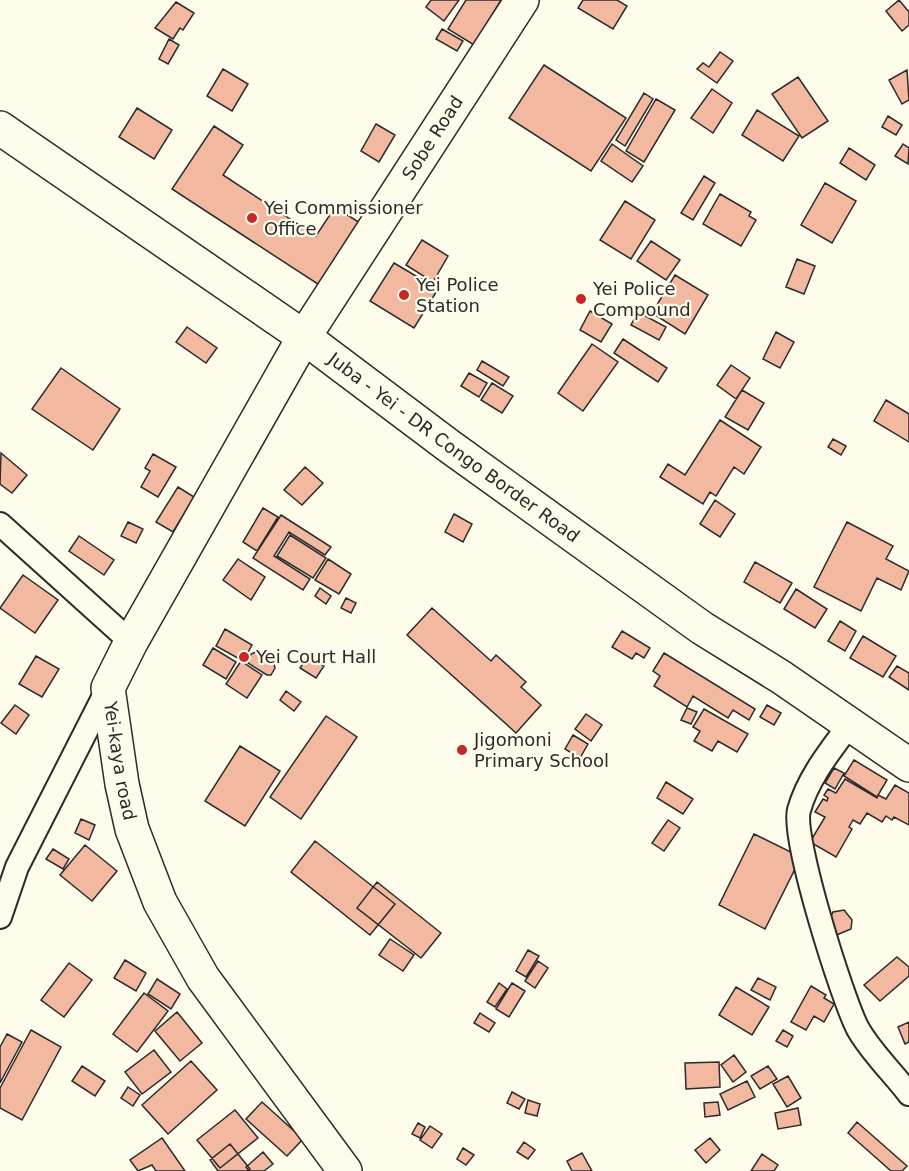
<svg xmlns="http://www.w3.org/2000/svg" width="909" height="1171" viewBox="0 0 909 1171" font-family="'DejaVu Sans',sans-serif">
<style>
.building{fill:#f2b8a0;stroke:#2b2b2b;stroke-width:1.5}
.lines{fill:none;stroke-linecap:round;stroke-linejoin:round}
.street-casing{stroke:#2b2b2b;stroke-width:26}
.secondary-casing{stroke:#2b2b2b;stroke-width:36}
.primary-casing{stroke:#2b2b2b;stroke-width:36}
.street{stroke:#fdfbea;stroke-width:22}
.secondary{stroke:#fdfbea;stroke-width:33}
.primary{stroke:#fdfbea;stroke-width:33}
.poi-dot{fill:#c62828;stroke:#fdfbea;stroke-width:2}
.labels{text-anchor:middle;stroke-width:4.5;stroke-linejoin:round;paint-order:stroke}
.street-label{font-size:18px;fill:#2b2b2b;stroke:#fdfbea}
.poi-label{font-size:18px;fill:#2b2b2b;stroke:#fdfbea;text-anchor:start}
</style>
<rect width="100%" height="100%" fill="#fdfbea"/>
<path class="building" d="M431,0H459L444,21L426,7Z
M466,0H501L474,45L448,29Z
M583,0H617L627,6L613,29L578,8Z
M899,0L909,12V25L902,31L886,11Z
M176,2L194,13L183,30L180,28L173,39L155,28Z
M442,29L463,41L457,51L436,39Z
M169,39L179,45L168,64L159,59Z
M720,52L733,61L717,83L697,69L703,63L709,67Z
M544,65L626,118L591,171L509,118Z
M223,69L248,84L232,111L207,96Z
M907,70L909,100L902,104L889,80Z
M798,77L828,121L802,138L772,94Z
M712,89L732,103L713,133L691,118Z
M644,93L653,99L625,146L616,140Z
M656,99L675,110L644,162L626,151Z
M137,108L172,130L154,159L119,137Z
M757,110L799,136L783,161L742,135Z
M888,116L902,125L896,135L882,127Z
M376,124L395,135L379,162L361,151Z
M214,126L243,145L223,175L316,236L335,207L368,228L327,290L172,189Z
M612,144L643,166L632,182L601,161Z
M903,144L909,148L908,164L895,156Z
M849,148L875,165L866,180L840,163Z
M704,176L715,183L693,220L681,213Z
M825,183L856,201L832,243L801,225Z
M720,194L751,212L749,216L756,220L741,246L703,224Z
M625,201L655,220L631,259L600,240Z
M422,240L448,256L433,282L406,265Z
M651,241L680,260L666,280L637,261Z
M797,259L815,266L804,294L786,287Z
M394,263L438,289L414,328L370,301Z
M675,275L708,295L685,334L652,313Z
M590,311L612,324L601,342L580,330Z
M638,312L666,327L659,340L631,325Z
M187,327L217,348L206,363L176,342Z
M776,332L794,342L780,368L763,359Z
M623,339L667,368L658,382L614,353Z
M592,344L618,362L583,411L558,393Z
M482,361L509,377L503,386L477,370Z
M731,365L750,378L736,399L717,385Z
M61,368L120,409L93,450L32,409Z
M469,373L487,383L479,397L461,386Z
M492,383L513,396L502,413L481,400Z
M742,390L764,403L748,430L725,417Z
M886,400L909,414V442L874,421Z
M720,420L761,447L744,474L734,467L716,496L710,492L703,504L660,477L668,464L685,475Z
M833,439L846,446L841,455L828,447Z
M1,453L27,475L12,493L0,484Z
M153,454L176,467L158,497L141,487L150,471L145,468Z
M305,467L323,483L302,505L284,490Z
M178,487L194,497L173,532L156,522Z
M715,500L735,514L720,537L700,524Z
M263,508L278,517L257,551L243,542Z
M454,514L472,524L463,542L445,532Z
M281,515L331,547L325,555L289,532L274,556L310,579L303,590L253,558Z
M128,522L143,529L136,543L121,536Z
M847,522L893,546L886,559L909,571L901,590L877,578L861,611L814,587Z
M290,535L326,558L313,578L277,556Z
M79,536L114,560L104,575L69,551Z
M238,559L265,577L251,600L223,580Z
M328,559L351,574L339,594L315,580Z
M755,562L792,583L780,603L744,582Z
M23,575L58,600L35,633L0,608Z
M320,588L331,596L326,604L315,596Z
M796,589L827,609L815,628L784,609Z
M346,598L356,603L351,613L341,608Z
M432,608L491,661L496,655L526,682L521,687L541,705L516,733L407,635Z
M840,621L856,631L845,651L828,641Z
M225,629L252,645L243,661L216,646Z
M622,631L650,648L644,658L636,653L632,659L612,647Z
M863,636L896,656L883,677L850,658Z
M213,648L236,662L226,679L203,665Z
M258,651L273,660L275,668L271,675H267L248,663L251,654Z
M664,653L755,709L749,720L733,710L728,718L693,696L687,707L654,686L660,676L653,671Z
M36,656L59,669L42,697L19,684Z
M308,656L324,666L316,678L300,668Z
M241,661L262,675L247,698L226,684Z
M897,666L909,673V690L889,677Z
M286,691L301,702L294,711L280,700Z
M15,705L29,715L16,734L1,723Z
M767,705L781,713L774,725L760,717Z
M687,708L697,712L691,724L681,720Z
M704,709L748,734L737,752L718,741L712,751L694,741L700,731L693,727Z
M586,714L602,725L591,741L575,729Z
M326,716L357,737L301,819L270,797Z
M573,735L588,744L580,758L565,749Z
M240,746L280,771L245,826L205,801Z
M854,760L887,780L877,797L844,776Z
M834,768L844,773L835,789L825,783Z
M845,779L877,798L878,795L886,799L895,785L909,793V825L894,817L892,820L886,816L882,822L867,813L860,824L853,820L849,827L852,829L836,857L810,842L825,817L815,812L823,799L827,801L828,798L824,795L828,789L836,793Z
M666,782L693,799L683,814L657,798Z
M81,819L95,825L89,840L75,833Z
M668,820L680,828L664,851L652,843Z
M754,834L801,857L765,929L719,905Z
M315,841L395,904L370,935L291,872Z
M85,845L117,871L92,901L60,875Z
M53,849L69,859L63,869L46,859Z
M377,882L441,933L421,958L357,908Z
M844,910L852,920L851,929L834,936L828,923L833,912Z
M390,939L414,955L403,971L379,955Z
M528,950L539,956L526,977L516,971Z
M897,957L909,967V976L880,1001L864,985Z
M125,960L146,973L136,991L114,978Z
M538,961L548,968L535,988L525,981Z
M69,963L92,980L64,1017L41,1000Z
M758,978L776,987L770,1000L751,990Z
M157,979L180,994L171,1009L148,994Z
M499,983L507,989L495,1007L487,1002Z
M512,983L525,991L509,1017L496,1009Z
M811,986L826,995L824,998L834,1004L824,1022L814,1016L806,1030L791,1022Z
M736,987L769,1007L752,1035L719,1015Z
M144,993L168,1011L137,1052L113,1034Z
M177,1012L202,1043L180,1061L155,1031Z
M480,1013L495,1023L489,1032L474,1023Z
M909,1022V1042L905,1044L898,1027Z
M31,1030L61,1047L22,1120L0,1108V1088Z
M783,1030L793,1036L787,1047L776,1041Z
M7,1034L22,1042L0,1083V1047Z
M154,1050L171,1072L142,1094L125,1072Z
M734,1055L746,1072L733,1082L721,1065Z
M191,1061L217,1090L168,1134L142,1105Z
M719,1062L720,1087L686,1089L685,1063Z
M82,1066L105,1081L95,1096L72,1081Z
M768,1066L777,1079L760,1089L751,1076Z
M788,1076L801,1098L787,1107L773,1084Z
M747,1081L755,1097L728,1110L720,1094Z
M128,1087L140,1095L133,1106L121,1098Z
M512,1092L525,1099L519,1109L507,1103Z
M528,1100L540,1104L537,1116L525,1113Z
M262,1102L303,1139L287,1156L246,1119Z
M718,1102L720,1115L705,1117L704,1103Z
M798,1108L801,1125L778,1129L775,1113Z
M235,1110L258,1138L220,1168L197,1140Z
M857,1122L907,1166L902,1171H891L848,1133Z
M418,1123L425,1127L420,1138L412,1134Z
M430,1126L442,1134L432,1148L420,1140Z
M162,1138L185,1171H156L152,1165L138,1171L130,1160Z
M710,1138L720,1150L706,1163L695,1150Z
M524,1142L535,1150L528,1159L517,1152Z
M230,1144L250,1169L248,1171H218L210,1160Z
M463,1148L474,1155L466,1165L457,1159Z
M263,1152L273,1164L264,1171H249L246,1167Z
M582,1153L592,1171H572L567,1161Z
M762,1154L778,1165L774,1171H751Z"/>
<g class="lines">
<defs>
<path id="street" d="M0,524L131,642
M850,724C830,751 808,778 799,810C791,837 843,1001 858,1029C871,1052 893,1073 909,1094
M0,917L17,867L108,688"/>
<g id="secondary">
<path id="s1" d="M304,337L522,0"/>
</g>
<g id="primary">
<path id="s2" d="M0,128L304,337L449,446L702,628L781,677L909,765"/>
<path id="s3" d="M304,337L131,642L108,688L122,784L132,829L160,902L203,978L345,1171"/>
</g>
</defs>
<use href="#street" class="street-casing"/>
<use href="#secondary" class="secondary-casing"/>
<use href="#primary" class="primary-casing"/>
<use href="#street" class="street"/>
<use href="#secondary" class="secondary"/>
<use href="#primary" class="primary"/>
</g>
<g class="poi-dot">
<circle cx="252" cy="218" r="6"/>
<circle cx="404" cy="295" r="6"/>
<circle cx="581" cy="299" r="6"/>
<circle cx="244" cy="657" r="6"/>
<circle cx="462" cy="750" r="6"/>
</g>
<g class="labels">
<g class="street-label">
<text dy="6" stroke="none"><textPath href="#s1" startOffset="237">Sobe Road</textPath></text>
<text dy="6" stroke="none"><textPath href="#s2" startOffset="555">Juba - Yei - DR Congo Border Road</textPath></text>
<text dy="6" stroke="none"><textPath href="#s3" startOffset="476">Yei-kaya road</textPath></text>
</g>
<g class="poi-label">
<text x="264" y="214">Yei Commissioner<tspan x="264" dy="21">Office</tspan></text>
<text x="416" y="291">Yei Police<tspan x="416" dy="21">Station</tspan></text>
<text x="593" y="295">Yei Police<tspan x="593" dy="21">Compound</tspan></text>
<text x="256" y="663">Yei Court Hall</text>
<text x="474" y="746">Jigomoni<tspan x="474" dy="21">Primary School</tspan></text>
</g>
</g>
</svg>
